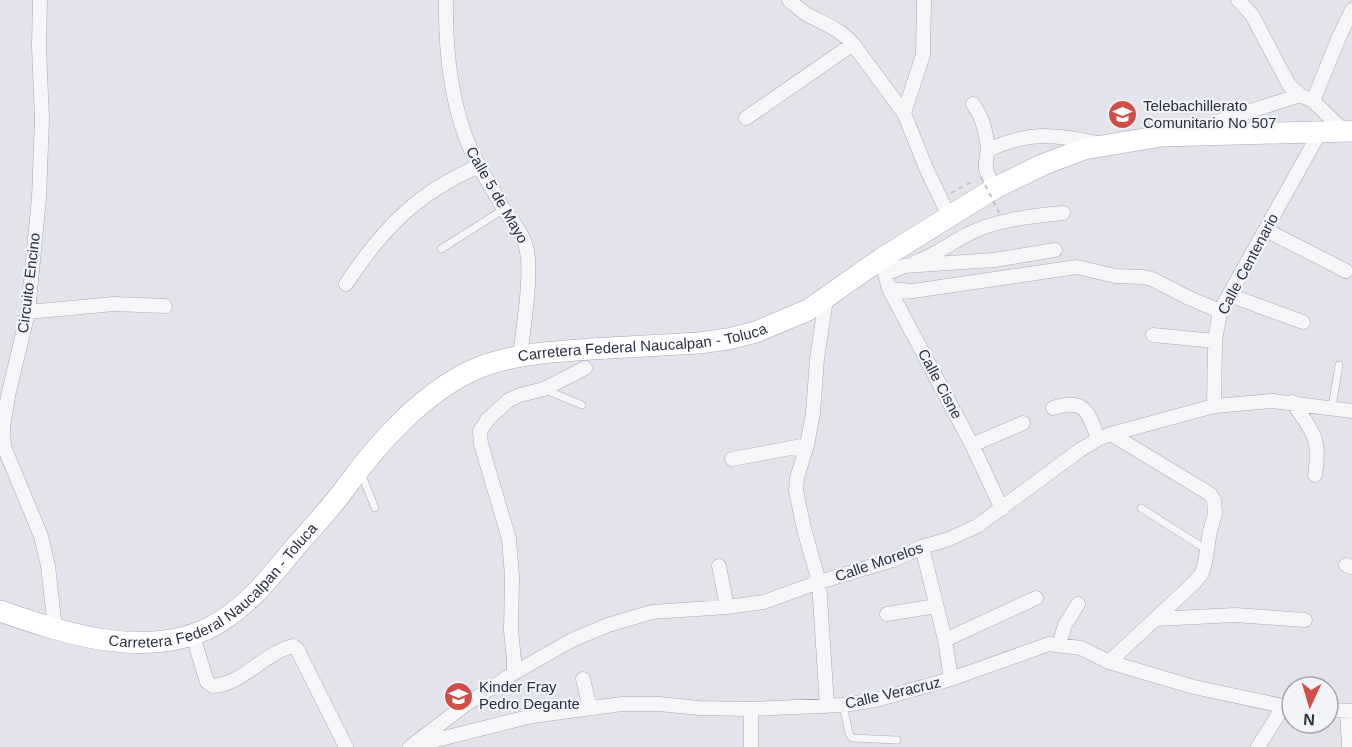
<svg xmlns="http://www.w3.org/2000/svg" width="1352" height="747" viewBox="0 0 1352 747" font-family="Helvetica,sans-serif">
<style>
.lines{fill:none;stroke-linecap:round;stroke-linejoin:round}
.lane-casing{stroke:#a8aab6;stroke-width:8}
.street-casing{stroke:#a8aab6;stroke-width:15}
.primary-casing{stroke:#a2a6b7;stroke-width:22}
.path{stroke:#c1c2ca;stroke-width:2;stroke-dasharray:4.5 4.5;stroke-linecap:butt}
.lane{stroke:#f6f6f9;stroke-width:7}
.street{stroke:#f6f6f9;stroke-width:14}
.primary{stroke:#fff;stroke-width:21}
.path-bridge{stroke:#c1c2ca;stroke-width:2;stroke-dasharray:4.5 4.5;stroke-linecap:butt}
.labels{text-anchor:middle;stroke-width:4.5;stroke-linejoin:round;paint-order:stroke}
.poi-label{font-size:15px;fill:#2a2f44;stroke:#f3f4f8;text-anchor:start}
.street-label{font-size:15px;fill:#2a2f44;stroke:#f3f4f8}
</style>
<rect width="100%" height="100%" fill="#e3e4eb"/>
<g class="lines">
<defs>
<path id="lane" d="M441,249L504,209
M546,390L582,405
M1332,407L1339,365
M361,473L375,508
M1141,508L1207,550
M843,705L849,733L852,738L897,740"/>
<path id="street" d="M40,0L39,46L42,119L39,198L28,312L8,396L3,427L4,447L41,536L48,566L55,628
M446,0C445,53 452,117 478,164C486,179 495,193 503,208C511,221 522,231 526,247C533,270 523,330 520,356
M789,0C795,5 801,11 808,15C825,24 840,29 853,44L904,113L926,168L949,216
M1238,0L1252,15L1289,85L1300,95L1313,101L1344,131
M1313,101L1339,37L1352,10
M973,104C983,118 986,132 988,150
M904,113L923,55L924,0
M746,118L853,44
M1215,134L1216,126L1220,121L1300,95
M995,188C985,172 984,168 988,150C1030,131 1053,134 1097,143
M1266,230L1346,271
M881,259L889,289L972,445L1002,509
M916,262C934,256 949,244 966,235C995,220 1031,216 1063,213
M885,274L904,266L994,260L1055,250
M346,284C383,228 417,193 479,166
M889,289L913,291L1077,267L1115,276L1143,277L1152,279L1189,298L1220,311
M1229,295L1303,322
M826,299L817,359L813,413L807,445L797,478L796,491L804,529L819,582L827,706
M28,312L114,304L165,306
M1153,335L1215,341
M1292,402C1313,432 1321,438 1315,475
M1214,406L1215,341L1220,311L1320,132
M1053,408C1085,398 1088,411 1098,439
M972,445L1023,423
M732,459L807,445
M922,547L945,640L951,679
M1346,565L1352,567
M719,566L727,607
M887,614L936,606
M1156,619L1235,615L1305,620
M192,633L207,682L213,686C243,684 264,653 293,646L297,649L346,747
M945,640L1036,598
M1059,644L1065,625L1078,604
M1109,662L1195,582L1202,573L1205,563L1210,531L1215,514L1214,500L1210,494L1111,434
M514,673V659L511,631L512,576L509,539L481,444L480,431L488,419L509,400L520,395L544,389L585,368
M583,679L590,708
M1328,710L1352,711
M1347,711L1349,747
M416,745L532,716L622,704H659L699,708L751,709L843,705L876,700L951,679L1049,644L1081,648L1109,662L1194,687L1292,708
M410,747L465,705L514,673L572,640L608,625L652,612L727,607L764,602L819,582L893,560L922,547L949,539L977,526L1080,450L1098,439L1111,434L1214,406L1273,401L1352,411
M751,747V709
M1258,747L1283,707"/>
<g id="primary">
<path id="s1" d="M0,611C63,633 142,659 207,629C244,611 271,577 296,546C313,527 331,508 346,487C377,444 422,394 471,371C508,354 551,352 591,349C627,347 663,345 699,343L728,339L756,332L808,310L881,259L995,188L1042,165L1084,149L1162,136L1352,131"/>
</g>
</defs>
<use href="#lane" class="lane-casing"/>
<use href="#street" class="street-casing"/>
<use href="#primary" class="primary-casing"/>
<path class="path" d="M951,193L975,180"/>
<use href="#lane" class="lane"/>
<use href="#street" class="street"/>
<use href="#primary" class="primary"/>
<path class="path-bridge" d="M981,177L1001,216"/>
</g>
<defs>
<symbol id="school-disc" viewBox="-11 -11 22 22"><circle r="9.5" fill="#d04f48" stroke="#f3f4f8"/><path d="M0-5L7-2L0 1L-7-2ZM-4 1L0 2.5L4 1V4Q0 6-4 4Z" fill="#fff"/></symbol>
</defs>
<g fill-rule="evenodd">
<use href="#school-disc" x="1106" y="98" width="33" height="33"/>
<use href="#school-disc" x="442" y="680" width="33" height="33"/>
</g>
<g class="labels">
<g class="poi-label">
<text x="1143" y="111">Telebachillerato<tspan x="1143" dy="17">Comunitario No 507</tspan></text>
<text x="479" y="692">Kinder Fray<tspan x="479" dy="17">Pedro Degante</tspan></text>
</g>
<g class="street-label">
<text transform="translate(497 195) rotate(60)" y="5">Calle 5 de Mayo</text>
<text transform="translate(1248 264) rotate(-62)" y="5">Calle Centenario</text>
<text transform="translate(29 283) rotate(-83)" y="5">Circuito Encino</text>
<text dy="5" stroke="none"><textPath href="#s1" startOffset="760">Carretera Federal Naucalpan - Toluca</textPath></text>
<text transform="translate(940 384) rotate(62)" y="5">Calle Cisne</text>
<text transform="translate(879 562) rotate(-19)" y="5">Calle Morelos</text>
<text dy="5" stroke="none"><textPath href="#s1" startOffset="238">Carretera Federal Naucalpan - Toluca</textPath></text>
<text transform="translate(893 693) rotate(-13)" y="5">Calle Veracruz</text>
</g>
</g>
<g transform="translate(1310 705) rotate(184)"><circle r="28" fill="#f3f4f8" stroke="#a3a5b0" stroke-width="1.5"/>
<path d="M0-4.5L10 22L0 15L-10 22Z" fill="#d04f48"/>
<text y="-9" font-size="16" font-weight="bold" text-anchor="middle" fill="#2a2f44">N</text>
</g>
</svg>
